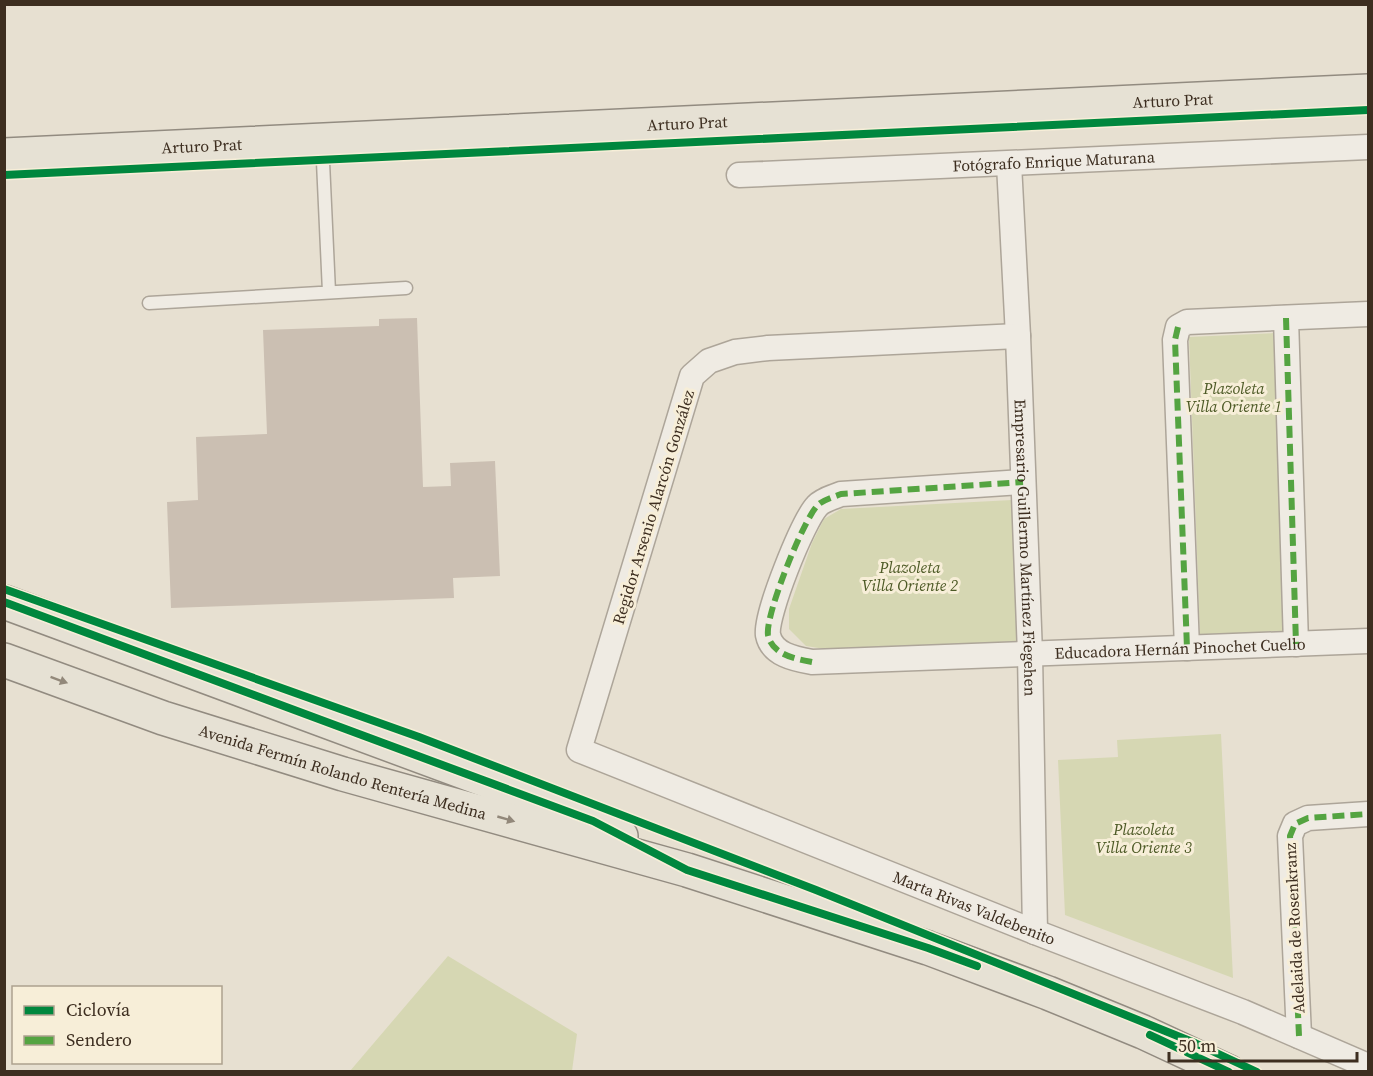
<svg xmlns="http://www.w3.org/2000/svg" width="1373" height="1076" viewBox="0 0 1373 1076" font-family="'Source Serif 4',serif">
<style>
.green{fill:#d6d7b3}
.building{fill:#cbbfb2}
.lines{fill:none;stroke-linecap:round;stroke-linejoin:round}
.lane-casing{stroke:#ada599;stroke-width:15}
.street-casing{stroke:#ada599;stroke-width:27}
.primary-casing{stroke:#928b80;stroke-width:36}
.lane{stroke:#efebe3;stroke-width:12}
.street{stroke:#efebe3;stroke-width:24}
.primary{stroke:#e6e1d4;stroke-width:33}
.quiet{stroke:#54a441;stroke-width:6;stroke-dasharray:12 6;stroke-linecap:butt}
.cycleway-casing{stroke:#f7eed8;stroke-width:11}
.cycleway{stroke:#00873e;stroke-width:8}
.oneway{fill:#92887a}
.labels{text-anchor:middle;stroke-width:6;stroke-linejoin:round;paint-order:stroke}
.street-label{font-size:16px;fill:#3d2e20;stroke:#f7eed8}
.park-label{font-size:16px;font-style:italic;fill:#4d5a26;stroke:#f7eed8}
</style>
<rect width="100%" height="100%" fill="#e7e0d1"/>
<path class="green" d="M1276,333L1285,632L1200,635L1189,337Z
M1012,500L1019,644L837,651L806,646L789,629V609L812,543L824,519L841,509Z
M1221,734L1233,978L1065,915L1058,760L1118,757L1117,740Z
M448,956L577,1034L572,1071H350Z"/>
<path class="building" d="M417,318L423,487L451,486L450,463L495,461L500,576L453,578L454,598L171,608L167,502L198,500L196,437L267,434L263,330L379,326V319Z"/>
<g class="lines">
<defs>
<path id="lane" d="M322,140L329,292
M149,303L406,288"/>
<g id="street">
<path id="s1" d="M1009,164L1018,336L1030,654L1035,932"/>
<path id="s2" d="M739,175L1368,147"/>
<path d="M1286,318L1296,644"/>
<path id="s3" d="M1018,336L768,348L735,352L709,361L692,376L579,750L1035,932L1243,1012L1368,1066"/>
<path id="s4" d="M1023,482L841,494C834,497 822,500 817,506C803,521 765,615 768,635C772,655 796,659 812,662L1368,641"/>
<path d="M1187,648L1175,340L1178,327L1187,322L1368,314"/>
<path d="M1299,1036L1290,836L1295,824L1308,818L1368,814"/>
</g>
<g id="primary">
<path id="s5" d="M4,155L1368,91"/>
<path d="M4,602L558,807L593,821L621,836"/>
<path id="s6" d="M4,660L163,718L343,774L687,870L928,948L1048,993L1143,1032L1229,1072"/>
</g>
</defs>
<use href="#lane" class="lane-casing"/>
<use href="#street" class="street-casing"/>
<use href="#primary" class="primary-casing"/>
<use href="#lane" class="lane"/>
<use href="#street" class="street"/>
<use href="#primary" class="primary"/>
<path class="quiet" d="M1286,318L1296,644
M1178,327L1175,340L1187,648
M812,662C796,659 772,655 768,635C765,615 803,521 817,506C822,500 834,497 841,494L1023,482
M1299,1036L1290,836L1295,824L1308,818L1368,814"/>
<defs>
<path id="cycleway" d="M4,175L1368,110
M4,589L419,737L816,890L1195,1043L1257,1072
M4,602L593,821L687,870L928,948L977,966
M1150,1035L1229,1072"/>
</defs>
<use href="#cycleway" class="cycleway-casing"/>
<use href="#cycleway" class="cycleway"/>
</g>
<defs><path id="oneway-solid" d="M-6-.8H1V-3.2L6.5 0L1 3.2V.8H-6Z" transform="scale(1.5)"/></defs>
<g class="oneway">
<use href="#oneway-solid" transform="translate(59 680) rotate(20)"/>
<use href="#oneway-solid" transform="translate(506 819) rotate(16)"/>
</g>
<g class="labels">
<g class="street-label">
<text dy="6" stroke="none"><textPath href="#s5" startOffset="1170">Arturo Prat</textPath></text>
<text dy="6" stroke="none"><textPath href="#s5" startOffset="684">Arturo Prat</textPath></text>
<text dy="6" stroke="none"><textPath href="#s5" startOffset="198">Arturo Prat</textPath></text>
<text dy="6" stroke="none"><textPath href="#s2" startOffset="315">Fotógrafo Enrique Maturana</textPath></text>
<text transform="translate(653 507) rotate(-73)" y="6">Regidor Arsenio Alarcón González</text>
<text dy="6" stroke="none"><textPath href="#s1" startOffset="384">Empresario Guillermo Martínez Fiegehen</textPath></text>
<text dy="6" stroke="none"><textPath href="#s4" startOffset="772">Educadora Hernán Pinochet Cuello</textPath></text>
<text dy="6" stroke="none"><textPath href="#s6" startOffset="357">Avenida Fermín Rolando Rentería Medina</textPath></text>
<text dy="6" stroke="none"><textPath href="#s3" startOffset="1150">Marta Rivas Valdebenito</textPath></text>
<text transform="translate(1294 928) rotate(-93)" y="6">Adelaida de Rosenkranz</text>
</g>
<g class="park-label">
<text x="1234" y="394">Plazoleta<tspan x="1234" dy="18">Villa Oriente 1</tspan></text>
<text x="910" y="573">Plazoleta<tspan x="910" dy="18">Villa Oriente 2</tspan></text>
<text x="1144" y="835">Plazoleta<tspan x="1144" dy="18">Villa Oriente 3</tspan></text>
</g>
</g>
<rect width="1373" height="1076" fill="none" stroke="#3d2e20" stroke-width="12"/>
<rect x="12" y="986" width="210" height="78" fill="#f7eed8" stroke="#ada18e" stroke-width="1.5"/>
<rect x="24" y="1006" width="30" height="9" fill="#00873e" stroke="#ada18e" stroke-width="1.5"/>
<text x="66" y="1016" font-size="18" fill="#3d2e20">Ciclovía</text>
<rect x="24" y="1036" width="30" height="9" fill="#54a441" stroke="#ada18e" stroke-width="1.5"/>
<text x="66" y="1046" font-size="18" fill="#3d2e20">Sendero</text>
<path d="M1169 1052v9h188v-9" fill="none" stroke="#3d2e20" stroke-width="3"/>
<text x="1178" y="1052" font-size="18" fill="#3d2e20" stroke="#f7eed8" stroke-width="4.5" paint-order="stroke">50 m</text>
</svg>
